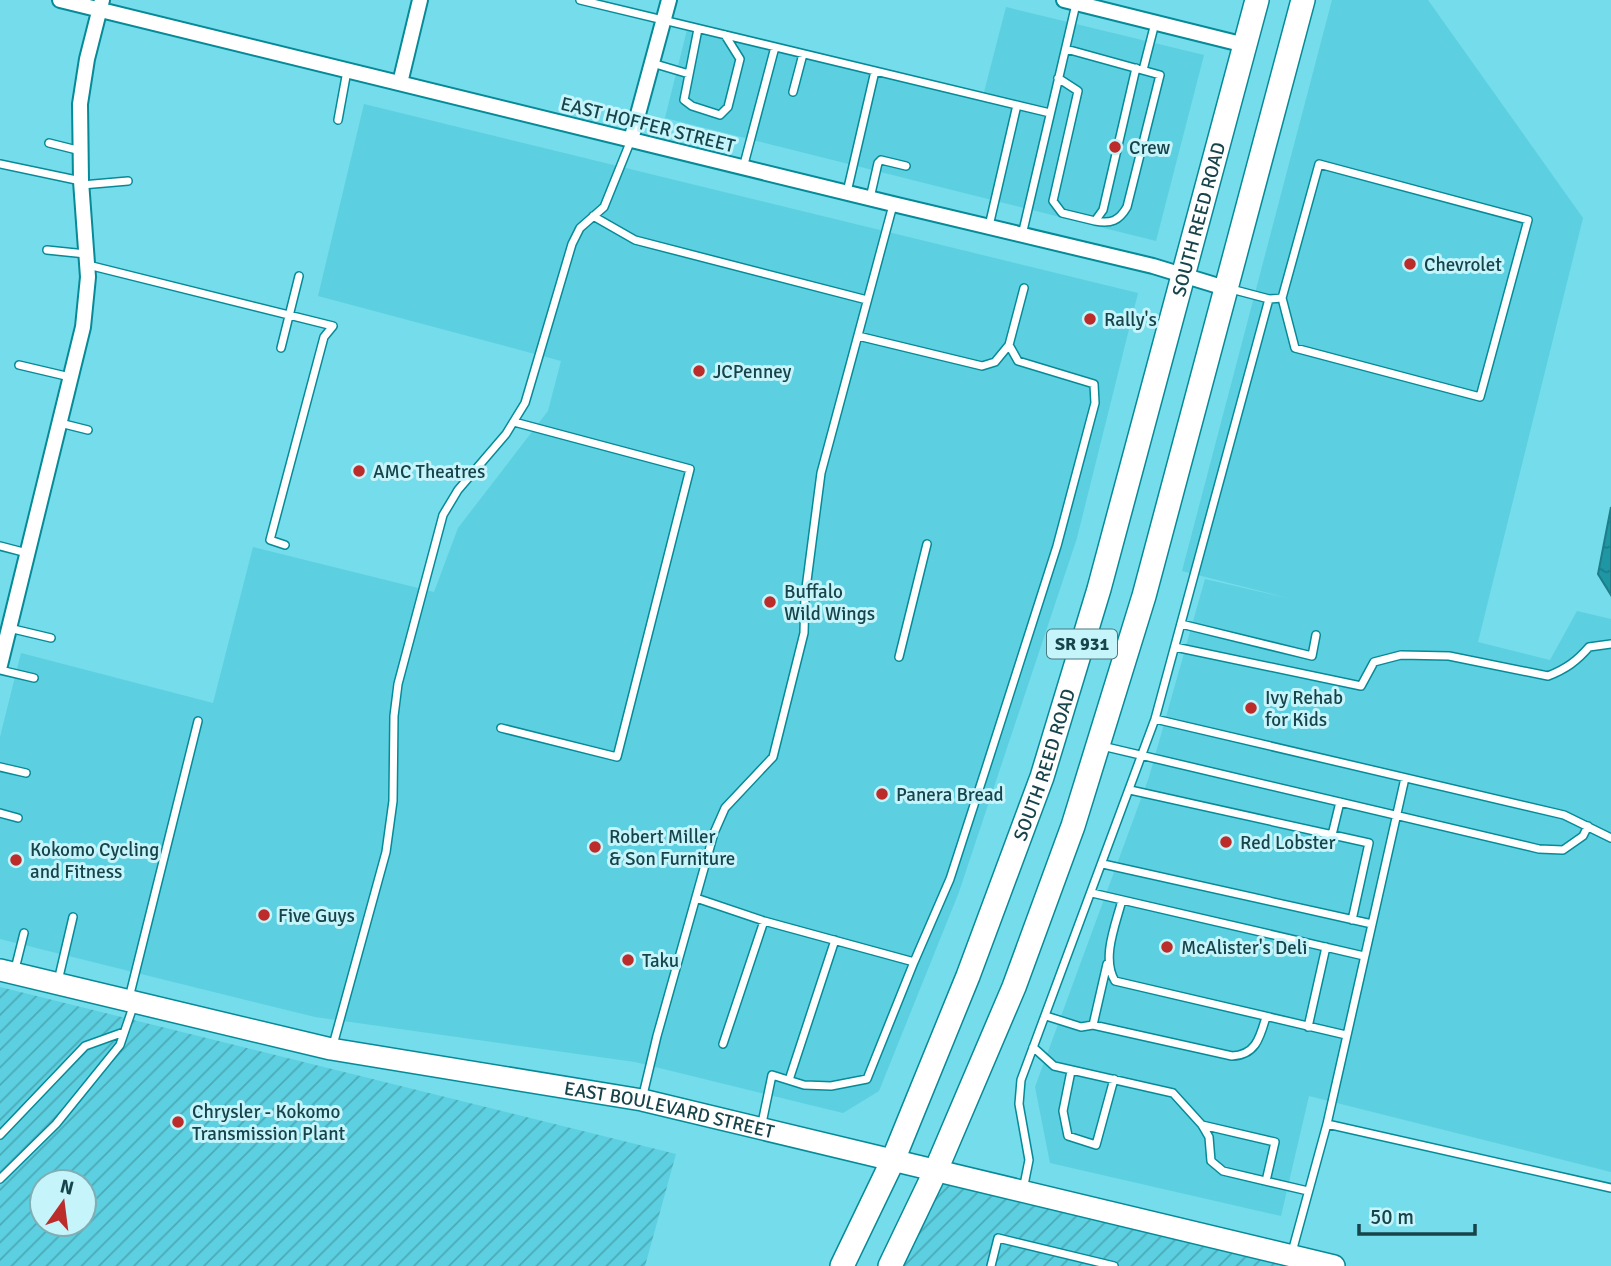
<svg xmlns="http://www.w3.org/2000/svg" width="1611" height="1266" viewBox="0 0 1611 1266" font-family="Signika,sans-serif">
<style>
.built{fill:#5cd0e0}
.industrial{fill:url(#industrial-furrows);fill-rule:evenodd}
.water{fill:url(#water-ripples);stroke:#1d7d88;stroke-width:2}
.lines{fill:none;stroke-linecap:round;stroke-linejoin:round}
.service-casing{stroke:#078a98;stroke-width:10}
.minor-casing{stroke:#078a98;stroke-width:18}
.secondary-casing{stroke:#078a98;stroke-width:24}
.primary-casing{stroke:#078a98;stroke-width:26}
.service{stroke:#fff;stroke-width:7}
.minor{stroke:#fff;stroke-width:14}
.secondary{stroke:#fff;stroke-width:21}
.primary{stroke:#fff;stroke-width:23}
.poi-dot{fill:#bb2c2a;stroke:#c5f4fb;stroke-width:2.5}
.labels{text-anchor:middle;stroke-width:6;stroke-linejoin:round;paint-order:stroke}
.shield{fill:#c5f4fb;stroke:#4b797f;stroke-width:2}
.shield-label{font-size:18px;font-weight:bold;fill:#17444a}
.street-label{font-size:19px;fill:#17444a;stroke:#c5f4fb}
.poi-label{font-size:19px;fill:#17444a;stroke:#c5f4fb;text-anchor:start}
</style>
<defs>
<pattern id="industrial-furrows" width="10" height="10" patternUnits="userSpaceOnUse" patternTransform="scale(1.75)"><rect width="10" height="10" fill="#5cd0e0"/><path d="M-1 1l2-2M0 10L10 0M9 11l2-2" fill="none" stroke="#4baab8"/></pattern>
<pattern id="water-ripples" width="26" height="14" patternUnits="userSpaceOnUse" patternTransform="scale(1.75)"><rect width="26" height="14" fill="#1f96a3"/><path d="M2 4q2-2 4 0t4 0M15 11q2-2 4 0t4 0" fill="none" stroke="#1a7c87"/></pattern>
</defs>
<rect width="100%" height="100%" fill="#74dcea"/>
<path class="built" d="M1332,0H1428L1583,218L1478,642L1550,660L1577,611L1611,619V1172L1309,1096L1281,1216L1050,1163L1035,1087L1149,777L1205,579L1291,599L1182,571Z
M1006,7L1204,55L1156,241L665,118L687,30L982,100Z
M364,104L1138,293L1077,538L959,892L879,1091L843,1113L635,1062L315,1017L0,939V737L21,653L213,703L253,547L434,592L458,528L548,411L561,361L318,296Z"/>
<path class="industrial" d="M0,987L676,1154L645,1266H0ZM42,1182H84V1224H42Z
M936,1170L1344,1266H888Z"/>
<path class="water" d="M1611,507V595L1598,574Z"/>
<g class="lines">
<defs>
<path id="service" d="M580,0L1050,113
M698,29L684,100L692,106L720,115L728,107L740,59L725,35
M1066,49L1160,75L1127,207C1119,221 1111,224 1095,221
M652,63L689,74
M1143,70L1155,23
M1058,78L1078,91L1053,201L1062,213L1095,221L1103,210L1136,68
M793,92L803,54
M338,120L347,71
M49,143L81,151
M0,164L81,181
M743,168L775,47
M82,185L128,181
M847,192L875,71
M870,198L878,163L881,160L906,166
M593,216L635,240L867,300
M989,226L1017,105
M1022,235L1076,4
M47,250L86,254
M88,265L333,326L324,337L270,540L285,545
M1269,299L1282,298L1319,164L1528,220L1480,397L1295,348L1282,298
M858,336L982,366L995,362L1009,345
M281,348L299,276
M19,365L70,377
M60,423L88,430
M0,546L27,553
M1181,624L1312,656L1316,635
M9,628L51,638
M1175,647L1361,686L1374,662L1401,655L1449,656L1548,676C1566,669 1577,661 1589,647L1611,644
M899,657L927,544
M0,670L34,678
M1155,719L1564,815L1611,838
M501,728L617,757L690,469L514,422
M1102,746L1539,849L1563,850L1583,836L1588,826
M0,767L26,773
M1130,790L1369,843L1352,920
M0,813L18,818
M1332,835L1340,802
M1103,864L1372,924
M1092,893L1364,956
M696,898L764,921L914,962L867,1079L831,1086L804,1085L772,1075L761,1128
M1122,900C1116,924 1101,958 1115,981L1346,1035
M914,962L950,879L986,768L1057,546L1095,403L1094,384L1018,361L1009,345L1024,288
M14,973L24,933
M58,981L73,917
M129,998L198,721
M1046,1016L1081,1027L1093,1025L1232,1056C1256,1055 1260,1037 1266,1017
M1093,1025L1107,964
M1308,1027L1326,947
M723,1044L764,921
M333,1045L386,852L393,801L394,716L398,684L443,515L458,490L506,434L525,403L572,244L580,228L604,207L631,140
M1033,1047L1054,1066L1173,1093L1202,1125L1209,1137L1211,1161L1223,1171L1308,1191
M1071,1071L1063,1111L1068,1136L1096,1145L1114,1079
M789,1080L835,940
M642,1099L657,1036L714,833L725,808L773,757L804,633L805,596L821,473L893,205
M1327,1124L1611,1188
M1202,1125L1275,1142L1266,1181
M0,1135L85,1046L124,1032
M0,1179L56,1124L120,1045L134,1004
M1023,1190L1029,1160L1019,1104L1021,1080L1155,719L1269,299L1231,289
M1292,1252L1327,1124L1405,778
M991,1266L998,1238L1114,1266"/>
<path id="minor" d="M60,0L893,204L1153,266L1225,288
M1064,0L1245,45
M400,83L420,0
M631,140L669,0
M0,665L83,327L88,277L81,181L80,104L87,59L102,0"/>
<g id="secondary">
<path id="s1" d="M0,970L331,1049L642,1100L1334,1266"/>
</g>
<g id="primary">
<path id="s2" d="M842,1266L893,1160L968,976L1042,777L1099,589L1257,0"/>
<path d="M890,1266L936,1170L1014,987L1073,826L1144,596L1303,0"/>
</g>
</defs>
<use href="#service" class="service-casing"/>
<use href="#minor" class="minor-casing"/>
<use href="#secondary" class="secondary-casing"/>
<use href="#primary" class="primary-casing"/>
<use href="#service" class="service"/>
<use href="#minor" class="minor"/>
<use href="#secondary" class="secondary"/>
<use href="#primary" class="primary"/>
</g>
<g class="poi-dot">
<circle cx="1115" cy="147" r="7"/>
<circle cx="1410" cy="264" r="7"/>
<circle cx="1090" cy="319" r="7"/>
<circle cx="699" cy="371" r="7"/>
<circle cx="359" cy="471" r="7"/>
<circle cx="770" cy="602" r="7"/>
<circle cx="1251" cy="708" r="7"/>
<circle cx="882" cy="794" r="7"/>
<circle cx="1226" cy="842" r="7"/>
<circle cx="595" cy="847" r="7"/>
<circle cx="16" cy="860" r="7"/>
<circle cx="264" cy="915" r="7"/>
<circle cx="1167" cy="947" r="7"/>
<circle cx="628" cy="960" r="7"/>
<circle cx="178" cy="1122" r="7"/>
</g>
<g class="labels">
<rect class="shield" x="1047" y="629.5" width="70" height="29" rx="5"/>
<g class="shield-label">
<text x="1082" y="650">SR 931</text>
</g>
<g class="street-label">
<text transform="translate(648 124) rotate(14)" y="7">EAST HOFFER STREET</text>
<text dy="7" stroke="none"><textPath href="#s2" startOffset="1108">SOUTH REED ROAD</textPath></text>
<text dy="7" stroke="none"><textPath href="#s2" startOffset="541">SOUTH REED ROAD</textPath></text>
<text dy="7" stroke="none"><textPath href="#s1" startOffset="684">EAST BOULEVARD STREET</textPath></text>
</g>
<g class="poi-label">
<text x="1129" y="154">Crew</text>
<text x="1424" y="271">Chevrolet</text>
<text x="1104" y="326">Rally's</text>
<text x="713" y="378">JCPenney</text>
<text x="373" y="478">AMC Theatres</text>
<text x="784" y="598">Buffalo<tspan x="784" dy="22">Wild Wings</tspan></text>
<text x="1265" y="704">Ivy Rehab<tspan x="1265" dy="22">for Kids</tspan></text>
<text x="896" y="801">Panera Bread</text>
<text x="609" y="843">Robert Miller<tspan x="609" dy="22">&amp; Son Furniture</tspan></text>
<text x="1240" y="849">Red Lobster</text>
<text x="30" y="856">Kokomo Cycling<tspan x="30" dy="22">and Fitness</tspan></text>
<text x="278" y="922">Five Guys</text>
<text x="1181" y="954">McAlister's Deli</text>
<text x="642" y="967">Taku</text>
<text x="192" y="1118">Chrysler - Kokomo<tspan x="192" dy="22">Transmission Plant</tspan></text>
</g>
</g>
<g transform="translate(63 1203) rotate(14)"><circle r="33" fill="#c5f4fb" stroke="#7faeb4" stroke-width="2"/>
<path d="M0-5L12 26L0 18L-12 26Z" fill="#bb2c2a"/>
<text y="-10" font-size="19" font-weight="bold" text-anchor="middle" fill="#17444a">N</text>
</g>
<path d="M1359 1224v10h116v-10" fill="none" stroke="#17444a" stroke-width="3.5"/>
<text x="1370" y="1224" font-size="21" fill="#17444a" stroke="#c5f4fb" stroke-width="5" paint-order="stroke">50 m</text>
</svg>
